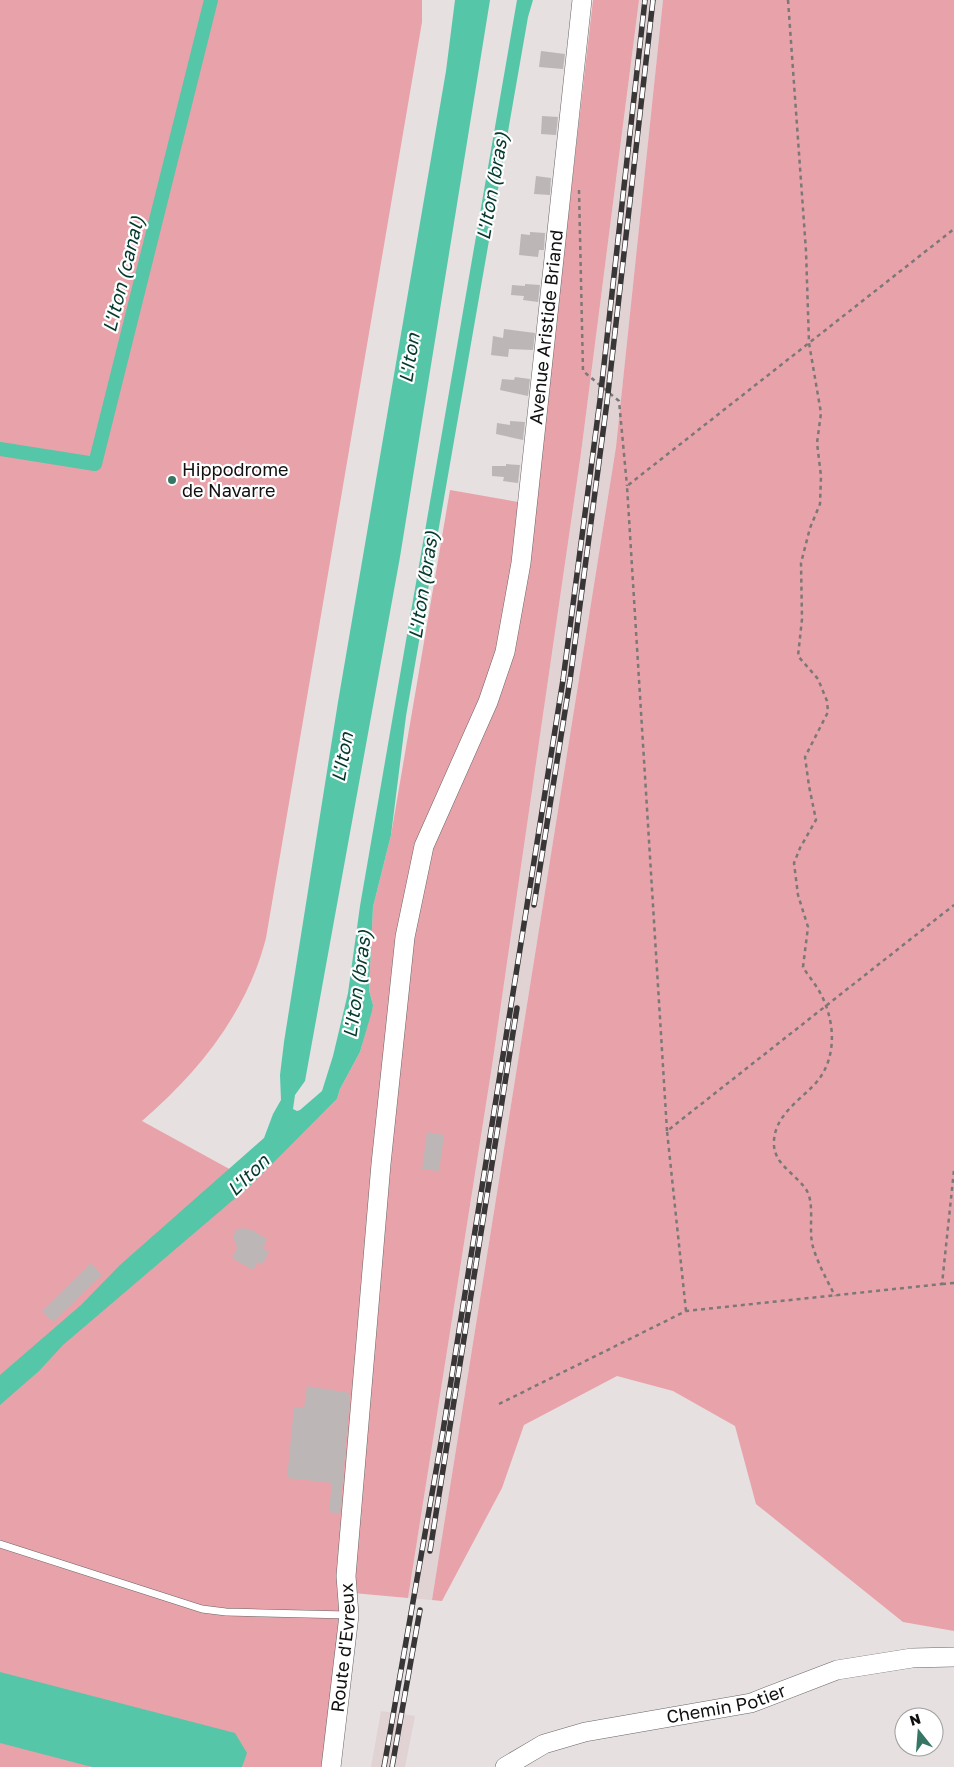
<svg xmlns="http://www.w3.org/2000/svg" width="954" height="1767" viewBox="0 0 954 1767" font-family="'Golos Text',sans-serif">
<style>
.built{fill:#e1d2d4}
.green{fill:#e8a2a9}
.water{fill:#55c6a8}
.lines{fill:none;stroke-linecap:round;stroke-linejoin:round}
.canal{stroke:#55c6a8;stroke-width:14}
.building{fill:#bcb6b7}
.lane-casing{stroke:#6a6465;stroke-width:8}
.secondary-casing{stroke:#6a6465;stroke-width:20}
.path{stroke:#7c7878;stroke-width:2.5;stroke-dasharray:4 4;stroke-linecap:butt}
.lane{stroke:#fff;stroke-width:7}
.secondary{stroke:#fff;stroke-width:19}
.rail-casing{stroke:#383636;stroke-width:5.5}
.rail{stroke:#fff;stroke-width:4;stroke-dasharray:11;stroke-linecap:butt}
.poi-dot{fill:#367664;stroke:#fff;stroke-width:2}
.labels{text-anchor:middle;stroke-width:4.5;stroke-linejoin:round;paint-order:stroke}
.street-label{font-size:18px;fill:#110f0f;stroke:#fff}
.poi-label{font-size:18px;fill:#110f0f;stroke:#fff;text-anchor:start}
.water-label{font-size:19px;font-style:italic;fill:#043a2d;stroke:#fff}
</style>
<rect width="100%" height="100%" fill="#e6e0e0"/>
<path class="built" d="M639,0H663L616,447L432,1600L408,1598L492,1066L581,453Z
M381,1711L415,1716L405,1767H371Z"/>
<path class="green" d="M0,0H422V22L266,938C247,1012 199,1072 142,1121L253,1182L337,1099L340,1089L360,1052L373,1005L369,990L373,907L391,835L450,490L535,505L593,0H639L581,453L492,1066L408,1598L353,1593L326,1767H0Z
M663,0H954V1631L903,1622L756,1504L735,1426L673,1391L617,1376L524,1425L502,1488L442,1601L432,1600L616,447Z"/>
<path class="water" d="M455,0H490L400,557L305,1081L295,1095L293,1109L297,1111L300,1110L322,1091L333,1056L348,993L360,906L517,0H533L528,17L406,716L391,835L373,907L369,990L373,1005L372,1011L360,1052L340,1089L337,1099L253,1183L63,1345L39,1371L0,1405V1375L81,1305L120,1265L264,1138L273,1114L281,1100L280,1075L284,1042L338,702L446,71Z
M0,1672L235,1733L247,1753L242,1767H92L0,1743Z"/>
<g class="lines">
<path class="canal" d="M0,449L95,464L211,0"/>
</g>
<path class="building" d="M541,51L565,54L563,69L539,67Z
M542,116L558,117L556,135L541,134Z
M536,176L551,178L550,195L534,194Z
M530,232L545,233L544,250H539L538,257L519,255L521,234L530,235Z
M525,284L540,285L538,302L523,300L524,296L511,295L512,285L525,286Z
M504,329L535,333L533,350L509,349L508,357L491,355L493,336L503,338Z
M515,377L530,379L528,396L500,390L502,379L514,380Z
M510,421L525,422L523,440L496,434L497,423L510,425Z
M506,464L520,465L518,483L503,481L504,477L492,476V466H506Z
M427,1132L444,1135L439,1171L422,1169Z
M242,1228L252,1230L267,1239L263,1248L269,1252L262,1265L258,1262L253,1270L232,1258L237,1248L233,1236L236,1230Z
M91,1263L102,1275L53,1322L42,1311Z
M307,1386L350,1393L340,1514L329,1512L332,1483L287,1478L294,1407L304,1408Z"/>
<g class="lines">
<defs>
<path id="lane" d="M0,1544L202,1609L226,1612L347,1615"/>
<g id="secondary">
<path id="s1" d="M331,1767L349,1615L346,1576L381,1164L405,937L424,846L488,702L505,652L521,563L582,0"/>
<path id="s2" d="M505,1767L544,1744L585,1732L751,1703L837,1670L912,1658L954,1657"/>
</g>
</defs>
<use href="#lane" class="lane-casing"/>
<use href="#secondary" class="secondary-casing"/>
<path class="path" d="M788,0L806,251L809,343L821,413L817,443L821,476L820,504L810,528L801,563L802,619L798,656L818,679L827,701L828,712L805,757L809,786L816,820L800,848L794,863L798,895L808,927L803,967C807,974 813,981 818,989C836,1019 839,1061 812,1087C799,1100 782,1112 776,1130C766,1163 794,1170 807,1191C815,1206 808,1230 813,1247C818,1264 827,1280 835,1296
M579,190L583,371L619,401L627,486
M667,1131L627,486L954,229
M942,1284L954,1283
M686,1311L667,1131L954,905
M499,1404L686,1311L942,1284L954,1170"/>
<use href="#lane" class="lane"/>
<use href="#secondary" class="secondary"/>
<defs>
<path id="rail" d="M534,905L570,680L607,402L653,0
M430,1551L517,1008
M384,1767L443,1431L563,680L600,400L645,0
M392,1767L420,1610"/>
</defs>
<use href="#rail" class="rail-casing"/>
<use href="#rail" class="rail"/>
</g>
<circle class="poi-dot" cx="172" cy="480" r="5"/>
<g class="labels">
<g class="street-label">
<text dy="6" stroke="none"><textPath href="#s1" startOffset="1465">Avenue Aristide Briand</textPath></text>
<text dy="6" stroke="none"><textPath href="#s1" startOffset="120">Route d'Evreux</textPath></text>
<text dy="6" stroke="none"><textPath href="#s2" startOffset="232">Chemin Potier</textPath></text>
</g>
<g class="poi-label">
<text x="182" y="476">Hippodrome<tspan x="182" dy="21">de Navarre</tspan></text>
</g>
<g class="water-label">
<text transform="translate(492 186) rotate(-80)" y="7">L'Iton (bras)</text>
<text transform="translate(123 274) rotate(-76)" y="7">L'Iton (canal)</text>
<text transform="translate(409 358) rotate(-81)" y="7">L'Iton</text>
<text transform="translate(423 585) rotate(-81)" y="7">L'Iton (bras)</text>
<text transform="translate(342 757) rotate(-80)" y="7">L'Iton</text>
<text transform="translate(357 984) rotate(-82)" y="7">L'Iton (bras)</text>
<text transform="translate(248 1175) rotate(-44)" y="7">L'Iton</text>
</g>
</g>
<g transform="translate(919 1732) rotate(343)"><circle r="24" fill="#ffffff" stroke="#a09f9f"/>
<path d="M0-4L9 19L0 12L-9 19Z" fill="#367664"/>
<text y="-8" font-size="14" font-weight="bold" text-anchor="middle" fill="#110f0f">N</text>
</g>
</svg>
